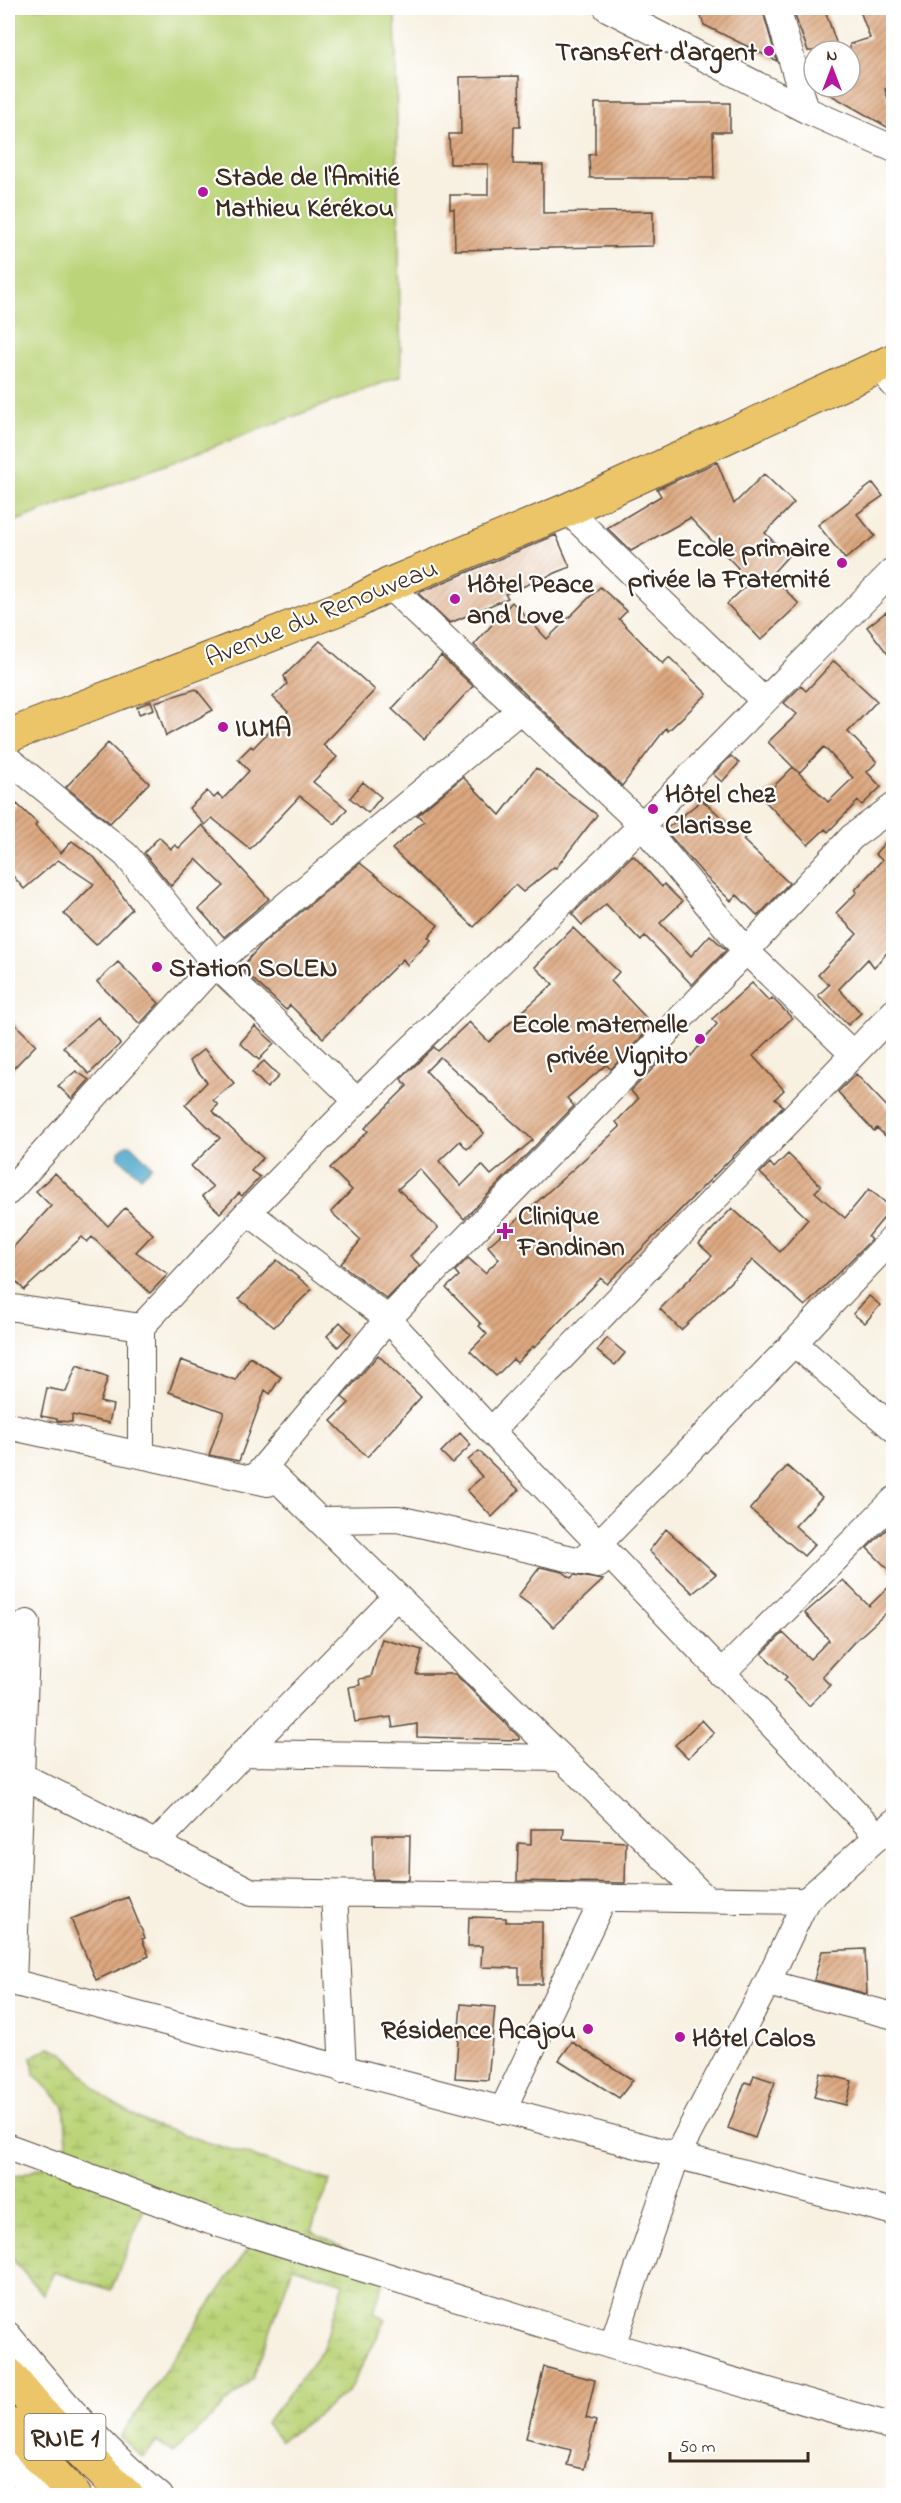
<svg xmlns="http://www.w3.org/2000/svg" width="901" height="2503" viewBox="0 0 901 2503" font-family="'Indie Flower',sans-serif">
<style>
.green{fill:#bbd479;stroke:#7b7f4c;stroke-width:1.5}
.wetland{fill:url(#wetland-marsh);stroke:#7b7f4c;stroke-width:1.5}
.water{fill:#4ca7ca;stroke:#446874;stroke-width:1.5}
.building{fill:url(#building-hatch);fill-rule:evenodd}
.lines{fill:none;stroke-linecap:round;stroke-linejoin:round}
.minor-casing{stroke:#57483b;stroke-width:28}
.major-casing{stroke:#57483b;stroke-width:35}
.highway-casing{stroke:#57483b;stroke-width:35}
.minor{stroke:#fff;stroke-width:26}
.major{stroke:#ecc569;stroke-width:33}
.highway{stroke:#ecc569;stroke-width:33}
.poi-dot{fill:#b5179e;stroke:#fff;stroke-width:2}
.labels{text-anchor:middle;stroke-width:4.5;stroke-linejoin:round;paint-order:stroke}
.shield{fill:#fff;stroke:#766a62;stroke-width:1.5}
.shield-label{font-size:26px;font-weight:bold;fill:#3b2a1e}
.poi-label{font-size:27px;font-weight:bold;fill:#3b2a1e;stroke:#fff;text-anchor:start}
.street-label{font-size:27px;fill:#3b2a1e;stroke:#fff}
</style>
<defs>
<pattern id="wetland-marsh" width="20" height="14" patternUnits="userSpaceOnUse" patternTransform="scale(1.5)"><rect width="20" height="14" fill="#bbd479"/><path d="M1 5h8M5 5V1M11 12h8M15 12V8" fill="none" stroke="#a2b668"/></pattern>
<pattern id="building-hatch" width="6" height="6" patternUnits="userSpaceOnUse" patternTransform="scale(1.5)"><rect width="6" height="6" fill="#dda880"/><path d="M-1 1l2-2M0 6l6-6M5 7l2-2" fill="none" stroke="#b48968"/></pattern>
</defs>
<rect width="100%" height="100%" fill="#fff"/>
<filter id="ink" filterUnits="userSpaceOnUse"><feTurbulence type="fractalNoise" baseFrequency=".0167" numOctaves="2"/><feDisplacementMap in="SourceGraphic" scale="12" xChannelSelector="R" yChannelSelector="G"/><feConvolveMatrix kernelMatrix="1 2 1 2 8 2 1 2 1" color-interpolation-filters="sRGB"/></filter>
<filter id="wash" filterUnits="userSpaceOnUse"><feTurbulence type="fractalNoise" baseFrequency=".008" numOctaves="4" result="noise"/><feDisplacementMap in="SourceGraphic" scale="24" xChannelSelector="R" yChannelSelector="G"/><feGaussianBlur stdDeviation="1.35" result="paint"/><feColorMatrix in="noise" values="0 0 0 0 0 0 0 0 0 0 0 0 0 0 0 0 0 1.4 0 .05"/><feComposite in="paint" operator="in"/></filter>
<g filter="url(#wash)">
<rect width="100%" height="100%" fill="#f8f1e2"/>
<path class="green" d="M8,8H395L401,376L8,524Z"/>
<path class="wetland" d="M50,2047L62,2052L105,2098L147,2123L330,2181L311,2231L387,2271L374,2312L386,2320L348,2392L281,2441L266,2423L322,2351L344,2283L293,2267L253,2378L173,2453L157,2442L143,2458L120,2437L260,2231L148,2199L111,2290L54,2272L43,2295L14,2261L8,2247V2177L22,2175L50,2164L65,2150L67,2141L64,2106L34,2074L32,2057Z"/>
<path class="water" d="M126,1145H131L152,1166L141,1177L118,1157L119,1151Z"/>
<g id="blocks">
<path class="building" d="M698,8H762L777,61L704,25Z
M792,8H833L834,11L826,13L839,51H808Z
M859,8H894V89H885L894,119V131L817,87H850V44L870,38Z
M519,76L520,127H514L513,164L543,165V213L653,211V246L455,250L454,209H450V195H488V164H450L449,134H461L460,77Z
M595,103H730V132H713L714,178H590L589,155L595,154Z
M717,462L734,504L764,474L794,503L765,533L788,556L771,575L799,604L761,640L727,604L749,583L736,570L738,568L690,518L631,551L607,528L661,496L657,489Z
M873,483L883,496L857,514L875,536L845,559L818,525Z
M556,535L570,567L505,594L508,598L450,623L418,593Z
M600,587L627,611L619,619L663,664L669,657L707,694L668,731L666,728L622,786L474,645L512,602L547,639Z
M886,612L894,623V662L867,627Z
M320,641L375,690L323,745L337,757L313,782L347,809L335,824L300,796L250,849L212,818L205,825L189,808L207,791L214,798L218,794L223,799L249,771L238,759L251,746L253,748L288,712L273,697L287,684L284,676Z
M441,656L473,686L424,739L392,709Z
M834,661L877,701L848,732L877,762L867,772L881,787L862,805L858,801L828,832L825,829L808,845L762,798L793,767L828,802L853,778L824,747L799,773L768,742L797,714L784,703L801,686L806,691Z
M196,689L213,710L166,736L155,702Z
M151,701L154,709L139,714L137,707Z
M108,743L149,783L110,823L66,787Z
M731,756L739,763L722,782L713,774Z
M536,768L597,815L556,868L554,867L523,892L515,885L474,927L392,849L424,821L417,815L463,777L500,815Z
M363,782L381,797L368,813L350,798Z
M702,800L745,838L743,840L789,883L758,916L737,895L731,901L706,877L665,830Z
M17,804L37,823L35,826L61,853L72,841L95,858L132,909L96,945L64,914L94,884L58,860L24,889L8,870V814Z
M202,825L269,899L224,937L199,909L224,886L196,859L171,886L144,853L159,837L171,849L175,845L179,848Z
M894,832V945L874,967L868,959L839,989L861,1013L848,1025L818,995L829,985L818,975L857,934L836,913L857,892L855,890L882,860L875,854Z
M633,855L662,887L664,884L682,902L660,923L691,956L710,935L726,950L692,985L645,936L641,941L606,904L582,925L572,914Z
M360,863L438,925L428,937L431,940L407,965L403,959L323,1038L290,1005L286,1010L241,968L261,945Z
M573,928L619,972L611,981L653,1025L611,1069L606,1065L567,1098L574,1106L464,1219L420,1169L398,1189L438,1228L410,1256L420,1265L387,1299L341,1264L361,1240L331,1212L352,1190L330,1168L368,1131L365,1128L407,1086L401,1079L434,1047L438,1051L469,1022L489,1042L553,984L535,967ZM440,1057L533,1140L491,1175L482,1165L461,1186L439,1161L460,1141L467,1149L484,1133L426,1071Z
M118,962L159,1003L140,1024L97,982Z
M752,983L769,1001L772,998L792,1018L753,1056L784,1090L775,1099L783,1106L607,1284L601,1278L534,1348L533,1346L517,1363L513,1359L496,1376L470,1351L487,1334L479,1326L481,1324L446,1288L459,1276L455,1271L468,1258L485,1273L499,1259L488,1246L620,1127L616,1122L638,1099L631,1091L668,1053L683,1066L717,1024L712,1019Z
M8,1017L36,1045L8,1074Z
M98,1017L120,1044L89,1074L63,1047Z
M255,1026L274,1043L259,1060L240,1043Z
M204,1049L234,1083L213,1100L218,1105L212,1111L263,1158L251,1171L260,1177L242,1196L239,1193L220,1213L202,1196L213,1187L191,1166L220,1138L185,1105L207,1082L189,1061Z
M264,1061L279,1076L267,1088L252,1072Z
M76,1071L89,1080L72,1099L58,1086Z
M856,1074L894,1114V1144L877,1128L874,1131L838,1092Z
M788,1154L821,1186L815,1192L845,1218L869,1189L892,1208L868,1237L871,1240L805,1306L753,1260L681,1330L660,1309L712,1256L699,1244L732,1208L780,1252L808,1219L760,1173L770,1163L774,1168Z
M55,1173L108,1226L125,1208L153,1234L136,1252L168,1274L150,1293L92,1237L87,1242L82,1237L24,1290L8,1272V1253L51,1206L36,1191Z
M277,1260L312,1289L274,1327L239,1299Z
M869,1296L880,1305L865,1323L853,1314Z
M340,1322L351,1333L338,1347L327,1336Z
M607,1338L625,1353L615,1365L597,1351Z
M378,1355L421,1397L367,1457L331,1421L349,1403L342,1397Z
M250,1357L281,1377L270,1394L265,1390L239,1461L209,1455L224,1412L169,1392L181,1360L235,1380Z
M77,1365L108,1377L100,1402L113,1405L109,1423L72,1415V1422L57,1421V1419L41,1416L47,1388L66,1392Z
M460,1433L471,1445L452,1463L441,1452Z
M479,1451L519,1490L492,1517L467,1490L482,1477L468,1460Z
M787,1466L822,1497L795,1526L815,1544L804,1556L750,1509Z
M894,1522V1575L867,1548Z
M666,1529L716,1574L693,1593L649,1551Z
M540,1567L563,1572L571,1578L574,1575L603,1580L553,1627L537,1610L518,1596Z
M843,1580L869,1606L894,1582V1606L854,1642L822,1677L830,1685L809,1706L784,1680L787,1677L762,1654L783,1633L810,1659L829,1640L805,1613Z
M382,1639L422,1650L416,1674H455L519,1737V1740L417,1737V1724L393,1728L391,1717L355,1722L349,1687L360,1685L359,1679L371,1677Z
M702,1720L714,1733L688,1758L675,1745Z
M531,1829H564L563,1839L626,1842L625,1883L517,1881L518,1843L531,1844Z
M373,1835H410L409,1880L373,1879Z
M128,1897L145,1938L142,1939L149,1956L96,1980L71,1919Z
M469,1917L506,1918V1922H542V1984H519V1968L481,1967L482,1946H468Z
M865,1949L867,1994L814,1980L822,1951Z
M461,2004L495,2007L488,2080L455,2078Z
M572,2042L633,2080L619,2098L559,2060Z
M820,2073L852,2081L846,2105L814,2097Z
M754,2075L775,2082L755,2138L728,2128L745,2082L751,2084Z
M544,2367L595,2380L586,2418L596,2421L584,2469L567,2465L571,2450L526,2438Z"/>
</g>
</g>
<g filter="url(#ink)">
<use href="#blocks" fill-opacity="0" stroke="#57483b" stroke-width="1.5"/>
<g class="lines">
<defs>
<path id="minor" d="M607,8L806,110L894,149
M777,8L806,110
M880,368L894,385
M567,510L763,700
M388,585L642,825L746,951L853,1054
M8,759L126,855L215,964L357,1101
M8,1192L215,964L519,711
M248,1212L388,1319L491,1431L878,1836
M8,1307L141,1327
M794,1343L894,1429
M8,1426L268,1483
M491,1431L894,1012
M141,1455V1327L248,1212L357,1101L642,825L894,570
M265,1467L706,1899
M253,1480L388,1319L746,951L852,837L894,806
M319,1520L398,1519L598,1565
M581,1562L794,1343L894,1237
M721,1674L894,1500
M243,1753L562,1758
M20,1775L252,1892L806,1901
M155,1844L396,1597
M334,1894L343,2070
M8,1981L894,2212
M13,1982L27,1623
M767,1983L894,2016
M502,2111L604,1898
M8,2147L210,2221L612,2346L894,2427
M8,2335C55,2392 102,2449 160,2496
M612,2346L676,2157L767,1983L806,1901L894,1822
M8,2462L40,2496"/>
<path id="major" d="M8,736L356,602L388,585L567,510L894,360"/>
<path id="highway" d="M8,2374L39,2411L127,2496
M8,2424L75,2496"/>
</defs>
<use href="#minor" class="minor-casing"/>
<use href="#major" class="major-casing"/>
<use href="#highway" class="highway-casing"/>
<use href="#minor" class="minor"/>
<use href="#major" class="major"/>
<use href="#highway" class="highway"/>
</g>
</g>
<g class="poi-dot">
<circle cx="769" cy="51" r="6"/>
<circle cx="203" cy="192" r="6"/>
<circle cx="842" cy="563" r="6"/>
<circle cx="455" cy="599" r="6"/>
<circle cx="223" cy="727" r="6"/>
<circle cx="653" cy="809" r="6"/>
<circle cx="157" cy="967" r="6"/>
<circle cx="700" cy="1039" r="6"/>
<path d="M502 1222h6v6h6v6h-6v6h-6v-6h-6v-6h6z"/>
<circle cx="588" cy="2029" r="6"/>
<circle cx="680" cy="2037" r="6"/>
</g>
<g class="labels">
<rect class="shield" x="24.5" y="2414" width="81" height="46" rx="4.5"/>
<g class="shield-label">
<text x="65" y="2446">RNIE 1</text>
</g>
<g class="poi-label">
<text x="757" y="60" text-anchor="end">Transfert d'argent</text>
<text x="215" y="185">Stade de l'Amitié<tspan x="215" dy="31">Mathieu Kérékou</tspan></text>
<text x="830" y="556" text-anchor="end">Ecole primaire<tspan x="830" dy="31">privée la Fraternité</tspan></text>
<text x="467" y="592">Hôtel Peace<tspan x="467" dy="31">and Love</tspan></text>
<text x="235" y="736">IUMA</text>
<text x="665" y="802">Hôtel chez<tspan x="665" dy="31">Clarisse</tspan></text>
<text x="169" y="976">Station SOLEN</text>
<text x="688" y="1032" text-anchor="end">Ecole maternelle<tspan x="688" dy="31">privée Vignito</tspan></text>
<text x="518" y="1224">Clinique<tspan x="518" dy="31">Fandinan</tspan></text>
<text x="576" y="2038" text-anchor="end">Résidence Acajou</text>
<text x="692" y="2046">Hôtel Calos</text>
</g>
<g class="street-label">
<text transform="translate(321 612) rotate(-22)" y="9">Avenue du Renouveau</text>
</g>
</g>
<rect width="901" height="2503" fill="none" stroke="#fff" stroke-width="30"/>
<g transform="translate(832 69)"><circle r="28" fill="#ffffff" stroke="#b1aaa5" stroke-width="1.5"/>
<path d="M0-4.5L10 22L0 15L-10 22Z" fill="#b5179e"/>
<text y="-9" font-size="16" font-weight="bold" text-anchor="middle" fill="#3b2a1e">N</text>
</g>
<path d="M670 2452v9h138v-9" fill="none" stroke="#3b2a1e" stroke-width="3"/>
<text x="679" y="2452" font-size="18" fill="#3b2a1e" stroke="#ffffff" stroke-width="4.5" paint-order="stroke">50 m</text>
</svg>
